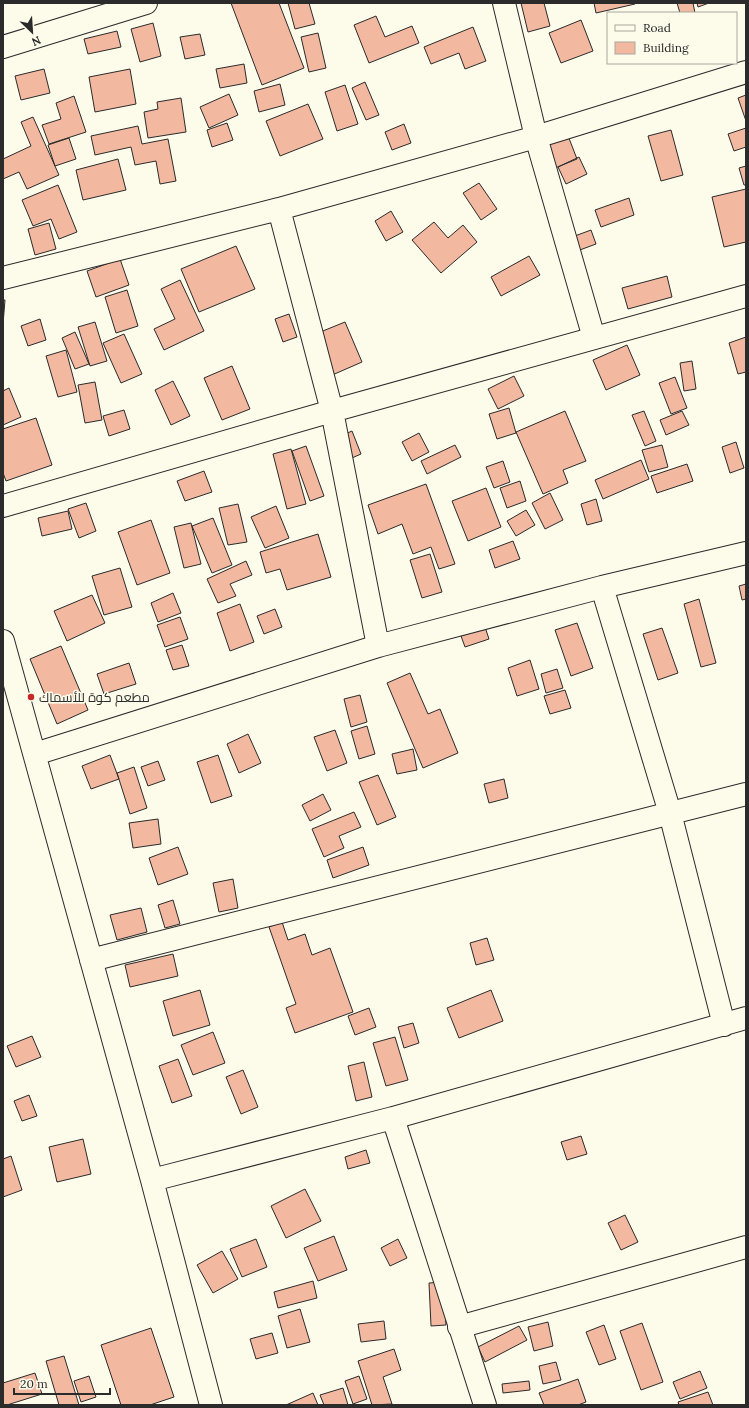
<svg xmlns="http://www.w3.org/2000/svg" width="749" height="1408" viewBox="0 0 749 1408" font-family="Lora,Cairo,serif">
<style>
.building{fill:#f2b8a0;stroke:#2b2b2b}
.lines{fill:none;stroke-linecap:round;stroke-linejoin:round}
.minor-casing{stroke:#2b2b2b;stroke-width:24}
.minor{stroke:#fdfbea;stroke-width:22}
.poi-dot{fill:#c62828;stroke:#fdfbea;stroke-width:1.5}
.labels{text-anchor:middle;stroke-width:3;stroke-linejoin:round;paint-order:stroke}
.poi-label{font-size:13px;fill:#2b2b2b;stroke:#fdfbea;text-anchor:start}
</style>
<rect width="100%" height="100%" fill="#fdfbea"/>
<path class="building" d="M231,3H279L304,68L262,85Z
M288,3H309L315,24L295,29Z
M521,3H544L550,26L528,32Z
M594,3H634L635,4L596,13Z
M677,3H693L695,13H680Z
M697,3H709L698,7Z
M376,16L385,37L412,26L419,43L369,63L354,25Z
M581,20L593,51L561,63L549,33Z
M153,23L161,56L140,62L131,29Z
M473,27L486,61L465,69L459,53L431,64L424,47Z
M117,31L121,47L88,54L84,39Z
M318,33L326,68L309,72L301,37Z
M200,34L205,55L185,59L180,37Z
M244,64L247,83L220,88L216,69Z
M44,69L50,93L21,100L15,76Z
M130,69L136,104L95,112L89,77Z
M365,82L379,115L366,120L352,88Z
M280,84L285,105L259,112L254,91Z
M345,85L358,124L337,131L325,92Z
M229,94L238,115L209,128L200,107Z
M746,95V121L738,98Z
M74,96L86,132L49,144L42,125L61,119L56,103Z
M181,98L186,132L148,138L144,112L158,109L157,102Z
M308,104L323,139L280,156L266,121Z
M33,117L59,175L27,189L19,172L3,179V159L31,146L21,122Z
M227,123L233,140L212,147L207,130Z
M404,124L411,143L392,150L385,132Z
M138,126L142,144L168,139L176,181L160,184L156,161L135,165L131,147L95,155L91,136Z
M746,128V147L734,151L728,134Z
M671,130L683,175L661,181L648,136Z
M567,133L577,159L543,173L532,148Z
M69,138L76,159L55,166L48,145Z
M579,157L587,174L566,184L558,167Z
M118,159L126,190L83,200L76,170Z
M746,166V185H744L739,168Z
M479,183L497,209L481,220L463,193Z
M58,185L77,232L59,239L51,219L33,226L22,200Z
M746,189V242L724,247L712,197Z
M629,198L634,215L601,227L595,210Z
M391,211L403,232L386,241L375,221Z
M434,222L448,238L463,225L477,242L441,273L412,240Z
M49,223L56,249L35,255L28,229Z
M591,230L596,244L569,254L564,240Z
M236,246L255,289L199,312L181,269Z
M529,256L540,275L501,296L491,277Z
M120,259L129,285L96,297L87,271Z
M667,276L672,297L628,309L622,288Z
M180,280L204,331L164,350L154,329L175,319L161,289Z
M127,290L138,326L116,333L105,297Z
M3,300H5L3,324Z
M289,314L297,337L283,342L275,319Z
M40,319L46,340L28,346L21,326Z
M95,322L107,361L90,366L78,327Z
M345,322L362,362L330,376L313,335Z
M75,332L89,364L75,369L62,338Z
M124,334L142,374L121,383L103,343Z
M746,337V372L738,374L729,343Z
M627,345L640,375L606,390L593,360Z
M66,350L77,392L58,397L46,356Z
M692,361L696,389L684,391L680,363Z
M232,366L250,409L222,420L204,378Z
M514,376L524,396L498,409L488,389Z
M675,377L687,408L671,414L659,383Z
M173,381L190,416L171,425L155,390Z
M95,382L102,420L85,423L78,385Z
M9,388L21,417L3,425V391Z
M509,408L516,433L497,439L489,414Z
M124,410L130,429L109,436L103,416Z
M565,411L586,461L563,470L568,483L543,494L516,432Z
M644,411L656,441L645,446L632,415Z
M682,411L689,425L666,435L660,420Z
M36,418L52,465L6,481L3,473V429Z
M352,431L361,454L345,461L336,438Z
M419,433L429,452L412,461L402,442Z
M736,442L744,468L730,473L722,447Z
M455,445L461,457L427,474L421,461Z
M662,445L668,467L649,472L642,450Z
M306,446L324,496L310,501L292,451Z
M291,449L306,504L287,509L273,454Z
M641,460L649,479L603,499L595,480Z
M503,461L510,482L494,488L486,467Z
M687,464L693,481L657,493L651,476Z
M204,471L212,492L185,501L177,481Z
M520,481L526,501L507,508L500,488Z
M426,484L455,564L439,569L431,547L413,554L402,524L378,534L368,505Z
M486,488L501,527L468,541L452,501Z
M550,493L563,520L545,529L532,503Z
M596,499L602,521L587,525L581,504Z
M86,503L96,531L79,538L68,509Z
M238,504L247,542L228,545L219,508Z
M276,506L289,538L265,548L251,517Z
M526,510L535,525L516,536L507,521Z
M68,511L72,529L42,536L38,518Z
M213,518L232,565L212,573L192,526Z
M151,520L170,573L137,585L118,532Z
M191,523L201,564L184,568L174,527Z
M318,534L331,577L287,590L280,569L266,573L260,552Z
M513,541L520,559L495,568L489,550Z
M430,554L442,592L422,598L410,560Z
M246,561L252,575L230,584L236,596L218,603L207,579Z
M120,568L132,607L104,615L92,576Z
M746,584V599L742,600L739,586Z
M173,593L181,613L158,622L151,603Z
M92,595L105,623L67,641L54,611Z
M699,599L716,663L701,667L684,604Z
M240,604L254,642L230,651L217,613Z
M275,609L282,627L264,634L257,616Z
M180,617L188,639L165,647L157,625Z
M577,623L593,668L571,676L555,630Z
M485,627L489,639L465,647L461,636Z
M662,628L678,673L658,680L643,634Z
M182,645L189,666L173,670L166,650Z
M61,646L88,710L57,724L30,659Z
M530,660L539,689L517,696L508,668Z
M129,663L136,684L104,694L97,674Z
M557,669L563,688L546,693L541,674Z
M410,673L428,714L440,709L458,753L423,768L387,683Z
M565,690L571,708L550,714L544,696Z
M360,695L367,722L351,727L344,699Z
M367,726L375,754L359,759L351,731Z
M335,730L347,763L327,771L314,737Z
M248,734L261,763L239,773L227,744Z
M413,749L417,770L397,774L392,754Z
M110,755L119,779L91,789L82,766Z
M218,755L232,796L211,803L197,762Z
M158,761L165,780L148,786L141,767Z
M134,767L147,808L130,814L117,773Z
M378,775L396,817L377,825L359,782Z
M504,779L508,798L489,803L484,784Z
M323,794L331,810L310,821L302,805Z
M354,812L361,827L339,836L344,848L324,857L312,829Z
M158,819L161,844L133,848L129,823Z
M178,847L188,874L158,885L149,858Z
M363,847L369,865L333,878L327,860Z
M233,879L238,908L219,912L213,883Z
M173,900L180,924L165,928L158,905Z
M141,908L147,932L117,940L110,915Z
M282,922L288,940L305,934L312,955L330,948L353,1012L295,1033L286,1008L296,1004L269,927Z
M487,938L494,960L476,965L470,943Z
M173,954L178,976L130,987L125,965Z
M200,990L210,1025L173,1036L163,1001Z
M491,990L503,1021L459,1038L447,1008Z
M369,1008L376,1027L355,1035L348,1016Z
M413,1023L419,1043L404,1048L398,1027Z
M213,1032L225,1063L193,1075L181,1045Z
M32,1036L41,1057L16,1067L7,1046Z
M395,1037L408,1080L386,1086L373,1043Z
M178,1059L192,1096L172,1103L159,1066Z
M364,1062L372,1097L356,1101L348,1066Z
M243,1070L258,1107L241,1114L226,1077Z
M29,1095L37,1116L22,1121L14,1101Z
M581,1136L587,1154L567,1160L561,1142Z
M83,1139L91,1174L57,1182L49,1147Z
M366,1150L370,1163L348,1169L345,1157Z
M11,1156L22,1190L3,1197V1159Z
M305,1189L321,1221L286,1238L271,1206Z
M625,1215L638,1242L621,1250L608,1223Z
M334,1236L347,1270L318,1281L304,1248Z
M256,1239L267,1267L242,1277L230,1249Z
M398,1239L407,1258L390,1266L381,1248Z
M222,1251L238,1279L213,1293L197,1265Z
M313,1281L317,1298L278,1308L274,1292Z
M443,1282L446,1325L431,1326L429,1283Z
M300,1309L310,1342L287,1348L278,1316Z
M384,1321L386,1339L361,1342L358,1324Z
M548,1322L553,1346L534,1351L528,1327Z
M642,1323L663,1382L641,1390L620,1331Z
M604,1325L616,1359L599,1365L586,1332Z
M519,1326L527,1340L485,1362L478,1347Z
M151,1328L174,1397L150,1405H121L101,1345Z
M272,1333L278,1353L256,1359L250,1339Z
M394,1349L401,1370L383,1377L392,1404L372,1405L358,1361Z
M64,1356L79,1405H59L46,1361Z
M556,1362L561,1380L543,1384L539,1366Z
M700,1371L707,1388L680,1399L673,1382Z
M35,1373L42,1394L7,1405H3V1383Z
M89,1376L96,1397L81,1402L74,1381Z
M359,1376L367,1399L353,1404L345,1381Z
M578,1379L586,1402L578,1405H544L539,1393Z
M529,1381L530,1390L503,1393L502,1384Z
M343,1388L348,1405H324L320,1395Z
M708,1392L713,1405H679L678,1402Z
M313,1393L318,1405H286Z"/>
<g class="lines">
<defs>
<path id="minor" d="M504,3L536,137L594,338
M3,47L146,3
M279,209L332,411L378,646
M3,278L279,209L536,137L746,72
M3,506L332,411L746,296
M602,587L670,813L724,1025
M3,641L152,1180L211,1405
M35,754L378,646L602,587L746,553
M91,960L746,794
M393,1118L485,1405
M152,1180L393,1118L746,1018
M459,1327L746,1247"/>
</defs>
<use href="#minor" class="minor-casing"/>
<use href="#minor" class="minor"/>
</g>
<circle class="poi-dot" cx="31" cy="697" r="4"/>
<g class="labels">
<g class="poi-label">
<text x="39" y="702">مطعم كوة للأسماك</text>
</g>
</g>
<rect width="749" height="1408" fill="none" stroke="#2b2b2b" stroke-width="8"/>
<rect x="607" y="12" width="130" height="52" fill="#fdfbea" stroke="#a9a89e"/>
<rect x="615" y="25" width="20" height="6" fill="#fdfbea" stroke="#a9a89e"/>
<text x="643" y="32" font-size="12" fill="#2b2b2b">Road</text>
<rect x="615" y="42" width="20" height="12" fill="#f2b8a0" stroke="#a9a89e"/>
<text x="643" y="52" font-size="12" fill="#2b2b2b">Building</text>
<g transform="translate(32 32) rotate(155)" stroke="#fdfbea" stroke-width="3" paint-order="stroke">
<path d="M0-3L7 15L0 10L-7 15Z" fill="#2b2b2b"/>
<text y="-6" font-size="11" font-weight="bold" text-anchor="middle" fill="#2b2b2b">N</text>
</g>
<path d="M14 1388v6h96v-6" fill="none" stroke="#2b2b2b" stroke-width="2"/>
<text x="20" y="1388" font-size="12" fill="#2b2b2b" stroke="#fdfbea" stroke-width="3" paint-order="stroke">20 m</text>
</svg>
